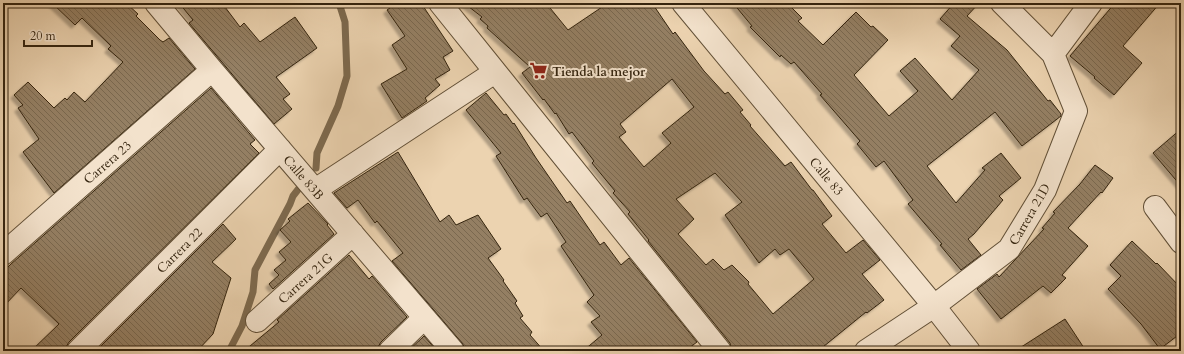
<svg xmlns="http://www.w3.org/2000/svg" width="1184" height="354" viewBox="0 0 1184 354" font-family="Cardo,serif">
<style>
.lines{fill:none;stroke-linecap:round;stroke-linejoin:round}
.stream{stroke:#7d6a4f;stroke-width:7}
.building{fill:url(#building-back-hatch);stroke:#34240f;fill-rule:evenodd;filter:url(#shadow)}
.minor-casing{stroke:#625037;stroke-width:24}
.tertiary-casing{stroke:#625037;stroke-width:24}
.minor{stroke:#f3e2cc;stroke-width:22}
.tertiary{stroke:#f3e2cc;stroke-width:22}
.labels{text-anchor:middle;stroke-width:4;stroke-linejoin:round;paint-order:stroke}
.poi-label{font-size:13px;font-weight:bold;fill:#34240f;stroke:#f3e2cc;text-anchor:start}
.street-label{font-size:13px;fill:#34240f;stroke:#f3e2cc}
</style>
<defs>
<pattern id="building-back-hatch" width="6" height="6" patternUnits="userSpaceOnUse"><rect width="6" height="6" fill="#947f63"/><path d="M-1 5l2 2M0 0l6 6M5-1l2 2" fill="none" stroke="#7a6850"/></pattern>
<filter id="shadow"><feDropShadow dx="-3.5" dy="3.5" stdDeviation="1" flood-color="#0004"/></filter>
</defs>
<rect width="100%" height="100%" fill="#ecd3b0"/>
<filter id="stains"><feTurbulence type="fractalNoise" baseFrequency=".005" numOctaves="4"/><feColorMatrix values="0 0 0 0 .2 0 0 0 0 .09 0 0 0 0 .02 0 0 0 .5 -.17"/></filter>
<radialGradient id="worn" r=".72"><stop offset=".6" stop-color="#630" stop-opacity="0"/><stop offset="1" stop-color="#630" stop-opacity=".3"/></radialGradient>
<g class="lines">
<path class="stream" d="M316,168L317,153L338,106L347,76L345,22L339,3
M229,351L242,326L253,292L255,270L290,204L293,196L300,187"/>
</g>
<path class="building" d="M52,3H126L138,14L136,16L160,40L163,42L169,38L195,69L54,193L23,152L39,139L18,108L23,105L14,95L28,82L54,108L65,98L67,100L74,92L85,102L123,62L108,49L111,46L82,18L75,25Z
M179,3H222L240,27L244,23L260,42L295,17L317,48L276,77L290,94L283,99L292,109L274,124L189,23L193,20Z
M397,3H421L453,51L443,57L450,70L435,79L440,85L425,98L427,101L402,118L381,84L407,69L392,45L405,36L387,10Z
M464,3H546L568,30L608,3H652L673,34L675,32L704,71L725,94L728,92L743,110L740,112L751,125L750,126L785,166L791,162L812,190H813L832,216L822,224L846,253L863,240L880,260L862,274L884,300L867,313L866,312L818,351H732L730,343L648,241L649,240L628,214L630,212L613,193L615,191L592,163L594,161L572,132L569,134L556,113L555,114L544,99L543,100L522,73L530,67L487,28L488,26L480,19L482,17ZM672,79L694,107L662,133L671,143L644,167L619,137L626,132L620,124ZM715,173L742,202L725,215L759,263L775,249L780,255L789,249L814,279L773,314L748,284L749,282L732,265L724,270L713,259L706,265L678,234L694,219L676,199Z
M733,3H787L802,18L798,21L823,45L856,12L871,27L873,26L888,40L854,75L889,116L918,91L900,71L915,58L952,100L979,70L951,46L960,36L940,19L954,3H979L967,16L1007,50L1048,101L1050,100L1061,114V116L1022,146L995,112L927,166L956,203L985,170L982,168L1001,153L1021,178L999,196L1003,200L974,234L968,239L981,255L961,270L940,245L942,244L908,204L913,200L884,161L876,167L857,144L860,141L820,95L822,94L794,62L791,64L781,55L780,57L750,27L752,26Z
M1115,3H1160L1123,46L1142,63L1114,95L1094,78L1095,77L1070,56Z
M211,88L255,140L250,144L259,153L69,342L66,347V351H31L59,324L21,288L3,307V272L11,264Z
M486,93L504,115L506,114L513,124L514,123L536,158L567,203L570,201L600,245L604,242L621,265L629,258L697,342L685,351H583L602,335L591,322L600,316L587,302L594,295L561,246L566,242L547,213L541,217L527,198L524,200L496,156L501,153L466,110Z
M1181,129V186L1153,153Z
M398,152L440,222L449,215L456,225L478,215L501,249L488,258L504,280L503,281L517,301L515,303L523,316L520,318L532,332L530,335L544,351H465V348L462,343L392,261L403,253L377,221L375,223L358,200L347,208L334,193Z
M1095,165L1113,178L1102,193L1101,192L1068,228L1088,246L1062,275L1066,278L1051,293L1043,286L1001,319L977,289L997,274L999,277L1044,229L1042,228L1055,213L1053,212L1080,184Z
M308,203L328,224L327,225L334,234L273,289L269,284L279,275L274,270L286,260L279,252L291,242L280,230L290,221L288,219Z
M223,224L236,239L212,262L231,278L213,334L197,351H96Z
M1132,241L1156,264L1157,263L1181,288V333L1160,349L1141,324L1108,289L1121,276L1110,265Z
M349,255L369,279L372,276L407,317L381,342L378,347V351H244L279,322L277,320Z
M1065,319L1086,351H1015Z
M424,336L437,351H408Z"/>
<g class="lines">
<defs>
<path id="minor" d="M156,3L212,70L453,351
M440,3L720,351
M1002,3L1053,54
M315,190L495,72
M1155,207L1181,242
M3,254L212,70
M257,321L353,234
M78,351L280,149
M390,351L424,318
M866,351L934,306L1009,249L1045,190L1076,111L1053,54L1091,3"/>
<path id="tertiary" d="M683,3L934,306L969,351"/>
</defs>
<use href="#minor" class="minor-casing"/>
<use href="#tertiary" class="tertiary-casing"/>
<use href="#minor" class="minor"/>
<use href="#tertiary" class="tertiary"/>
</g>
<defs>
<symbol id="supermarket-bare" viewBox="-9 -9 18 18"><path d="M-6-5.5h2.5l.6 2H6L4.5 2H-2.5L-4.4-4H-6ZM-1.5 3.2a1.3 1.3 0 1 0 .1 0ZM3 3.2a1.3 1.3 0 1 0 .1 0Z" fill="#8f2418" stroke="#f3e2cc" stroke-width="2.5" paint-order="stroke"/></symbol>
</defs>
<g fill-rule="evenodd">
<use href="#supermarket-bare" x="526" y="58" width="25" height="25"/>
</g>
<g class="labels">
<g class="poi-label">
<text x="552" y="76">Tienda la mejor</text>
</g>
<g class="street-label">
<text transform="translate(107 162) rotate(-41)" y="5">Carrera 23</text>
<text transform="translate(827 176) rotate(50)" y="5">Calle 83</text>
<text transform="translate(304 177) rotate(49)" y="5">Calle 83B</text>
<text transform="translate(1029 214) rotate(-60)" y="5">Carrera 21D</text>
<text transform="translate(179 250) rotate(-45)" y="5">Carrera 22</text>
<text transform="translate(305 278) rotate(-42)" y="5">Carrera 21G</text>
</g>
</g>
<rect width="1184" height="354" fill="none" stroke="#ecd3b0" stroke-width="16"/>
<rect x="4" y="4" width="1176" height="346" fill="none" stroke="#34240f" stroke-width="2"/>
<rect x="8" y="8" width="1168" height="338" fill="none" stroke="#34240f"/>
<path d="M24 40v6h68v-6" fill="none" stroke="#34240f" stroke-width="2"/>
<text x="30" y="40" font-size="12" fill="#34240f" stroke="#f3e2cc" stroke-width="3" paint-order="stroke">20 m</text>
<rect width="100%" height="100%" filter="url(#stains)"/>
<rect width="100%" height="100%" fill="url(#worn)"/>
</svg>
